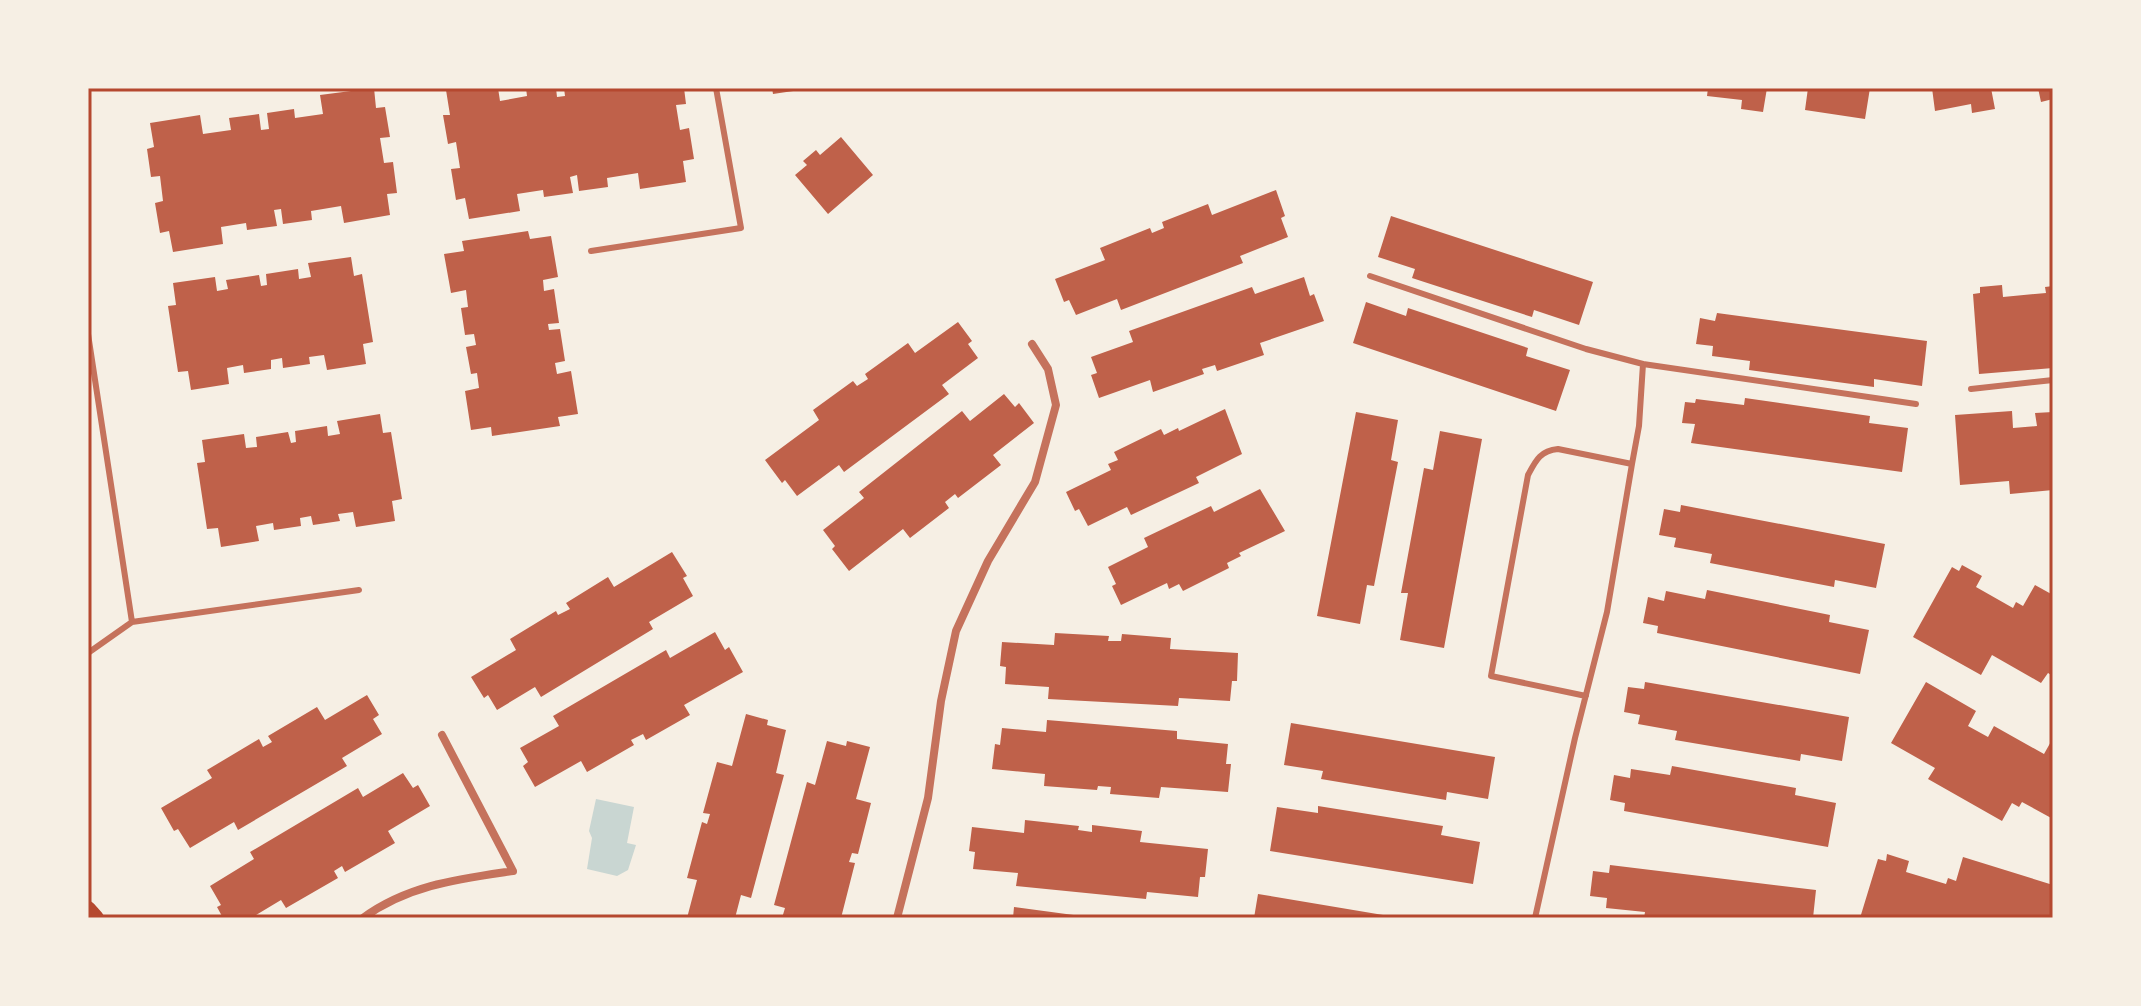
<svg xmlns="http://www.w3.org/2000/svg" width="2141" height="1006" viewBox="0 0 2141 1006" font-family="'Nunito Sans',sans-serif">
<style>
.water{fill:#c9d6d2}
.building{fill:#bf614a}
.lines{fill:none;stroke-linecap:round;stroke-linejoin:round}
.service{stroke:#c5725c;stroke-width:6}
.minor{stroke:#c5725c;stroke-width:8}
.secondary{stroke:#b5482f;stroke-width:16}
.neatline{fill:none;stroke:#b5482f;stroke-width:3}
</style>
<rect width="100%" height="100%" fill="#f6efe4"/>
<path class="water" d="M596,799L634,807L627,843L636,845L628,870L617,876L587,869L592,838L589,831Z"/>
<path class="building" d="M374,88L376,108L385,107L390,137L380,138L384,163L393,162L397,193L387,194L390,215L344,223L341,206L311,211L312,220L283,224L281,209L274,210L277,226L247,230L246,223L221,227L223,244L173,252L169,231L160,233L155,203L163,201L160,176L151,177L147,149L154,147L150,123L200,115L203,134L231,130L229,118L259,114L261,130L269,129L267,113L294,109L295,118L323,114L320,95Z
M457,88H498L500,101L527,96L526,88H556L557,97L565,96L564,88H684L686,104L676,105L680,130L689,128L694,159L683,161L686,182L640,189L638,173L607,178L608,187L579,191L577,175L570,177L573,193L544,197L543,190L517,194L520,211L469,219L465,198L456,200L451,169L460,168L456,142L448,144L443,115H450L446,90Z
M772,88H800V90L773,94Z
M1708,88H1767L1763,112L1741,109L1742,100L1707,96Z
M1808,88H1870L1865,119L1805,110Z
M1932,88H1991L1995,109L1972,113L1971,104L1935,111Z
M2038,88H2053V99L2041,102Z
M841,137L873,175L828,214L795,175L807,165L803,161L816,150L820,155Z
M1276,190L1285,216L1281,218L1288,237L1240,256L1243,263L1121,310L1117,299L1076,315L1069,300L1064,302L1055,279L1105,260L1100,248L1150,228L1152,233L1164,228L1162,222L1208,204L1212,215Z
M1391,216L1593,282L1579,325L1534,310L1532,317L1412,278L1415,269L1378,257Z
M528,231L530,239L551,236L558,277L543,280L544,291L554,289L559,323L548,324L549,330L560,329L565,361L555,363L557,374L571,371L578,414L558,417L560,426L492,436L491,427L471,430L465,391L479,388L477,373L471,374L466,347L476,345L474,334L465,335L461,308L468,307L466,290L451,293L444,254L464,251L462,241Z
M351,257L354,276L362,274L373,342L363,344L366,364L327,370L324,355L309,357L310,364L283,368L282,358L271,360V369L244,373L243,365L227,368L229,384L191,390L188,371L178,372L168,306L176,305L173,283L215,277L217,291L228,289L226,280L259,275L261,286L267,285L266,274L298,269L299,279L311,277L308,263Z
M1304,277L1310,296L1314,294L1324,321L1260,343L1264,355L1217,371L1215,365L1202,369L1204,374L1153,392L1150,380L1099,398L1091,375L1097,373L1091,357L1133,342L1129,331L1252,287L1255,294Z
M2002,285L2003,297L2046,293L2045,287L2053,286V368L1979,374L1973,294L1980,293V287Z
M1366,302L1406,316L1408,308L1528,348L1526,356L1570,370L1556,411L1353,343Z
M1717,313L1927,341L1922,386L1874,379V387L1749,370L1750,361L1712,356L1713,346L1696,344L1700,318L1715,321Z
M958,322L972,341L968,344L978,358L942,385L949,394L844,472L839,465L797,496L785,480L782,483L765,460L819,420L813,410L853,381L857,386L868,379L865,374L908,343L915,353Z
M1004,394L1015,407L1019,403L1034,423L993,455L1001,465L958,498L955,494L945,502L949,508L910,538L903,529L849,571L832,549L835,546L823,530L864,498L859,492L962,411L970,421Z
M1745,398L1870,416L1869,423L1908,428L1902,472L1691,443L1695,424L1682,423L1685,402L1695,403L1696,399L1744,405Z
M1225,409L1242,454L1196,477L1199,483L1131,515L1127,507L1088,526L1079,509L1075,511L1066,492L1111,470L1108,464L1118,460L1114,452L1161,429L1164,435L1178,428L1179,431Z
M2012,411L2013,428L2037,426L2035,413L2053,412V490L2010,494L2009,481L1960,485L1955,415Z
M1356,412L1398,420L1391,460L1398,462L1374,586L1367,585L1360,624L1317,616Z
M380,414L383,433L391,432L402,499L392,501L395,521L356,527L353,512L338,514L340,521L313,525L311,516L300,518L301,526L274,530L273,523L256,526L259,541L221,547L218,528L207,529L197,463L205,462L202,440L244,434L246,448L257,447L256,437L288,432L291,443L296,442L295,431L327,426L328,436L340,434L337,421Z
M1440,431L1482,439L1444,648L1400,640L1408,593H1401L1424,468L1433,470Z
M1260,489L1285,531L1239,553L1241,556L1227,563L1229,568L1183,591L1179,584L1169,589L1167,583L1121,605L1112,586L1116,584L1108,567L1148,547L1144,538L1211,506L1214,512Z
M1681,505L1885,544L1876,588L1835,580L1834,587L1710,563L1712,554L1674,547L1676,538L1659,535L1664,509L1680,512Z
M672,552L687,576L683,578L693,596L649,622L653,629L541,697L535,687L497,710L488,695L484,698L471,677L516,650L510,639L556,611L558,615L570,609L566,603L608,577L614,587Z
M1962,565L1982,576L1976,587L2013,608L2016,602L2023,606L2035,585L2053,595V676L2048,673L2041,683L1992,655L1981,675L1913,637L1952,567L1959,571Z
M1707,590L1830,615L1829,622L1869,630L1860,674L1657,633L1658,626L1643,623L1648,597L1664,601L1666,591L1705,599Z
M715,632L725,650L729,647L743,672L684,705L690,715L646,740L643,734L631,740L634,745L587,772L581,761L535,787L523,766L528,762L520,748L559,726L553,716L666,650L670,658Z
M1055,633L1109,636L1108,641H1121L1122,634L1171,638L1170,649L1238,653L1237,681H1232L1230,701L1179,698L1178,706L1048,699L1049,687L1005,684L1006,667L1000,666L1002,642L1054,645Z
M1645,682L1849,717L1842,761L1801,754L1800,761L1675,740L1677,731L1638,724L1640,715L1624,712L1628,687L1644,689Z
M1926,682L1976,711L1968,726L1988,737L1994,726L2044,754L2053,738V819L2022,802L2019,807L2012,803L2002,821L1928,779L1935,768L1891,743Z
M367,695L379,715L373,719L382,734L342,758L347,766L238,830L234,822L190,848L178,829L174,831L161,808L212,778L207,770L259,739L263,747L272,742L268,736L317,707L325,720Z
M746,714L768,720L767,725L786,730L776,773L784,775L751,898L741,895L735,918H687L697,880L687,878L702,822L707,824L710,814L703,813L717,762L732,766Z
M1047,720L1177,731V739L1228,744L1226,764H1231L1228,792L1161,787L1159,798L1110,794L1111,787L1098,786L1097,790L1044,786L1045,774L992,769L995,744L1000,745L1002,728L1046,732Z
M1291,723L1495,757L1488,799L1447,792L1446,800L1321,779L1323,771L1284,765Z
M827,741L846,746L847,741L870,747L856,799L871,803L858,854L852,853L849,862L855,863L841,918H782L785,908L774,905L807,782L815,785Z
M1672,766L1796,788L1795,795L1836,803L1828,847L1624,811L1625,803L1610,800L1614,775L1630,778L1631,769L1670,775Z
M403,773L413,788L418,785L430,806L388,831L395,843L345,872L342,866L334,871L338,878L286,908L281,900L251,918H223L217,907L221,905L210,886L254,859L250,852L358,788L363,797Z
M1318,806L1443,826L1441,835L1480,842L1473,884L1270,851L1277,807L1318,813Z
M1025,820L1079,826L1078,830L1092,832V825L1142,831L1140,842L1208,849L1205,877H1200L1198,897L1147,892L1146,899L1016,886L1018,873L973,869L975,852L969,851L972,827L1024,833Z
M1887,854L1909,861L1906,872L1946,884L1948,878L1956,881L1963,857L2053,885V918H1860L1878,859L1886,861Z
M1610,865L1816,890L1813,918H1644L1645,912L1606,908L1607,898L1590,896L1593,871L1609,873Z
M1258,894L1389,916V918H1254Z
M1014,907L1081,916V918H1013Z"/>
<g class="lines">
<path class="service" d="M591,251L741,228L716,88
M1370,276L1586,349L1643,364L1639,426L1632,464
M88,334L132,622L88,653
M1643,364L1916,404
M1971,389L2053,380
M132,622L359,590
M1535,918L1575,738L1607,612L1632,464L1558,449C1540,451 1536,460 1528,475L1491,676L1586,696"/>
<path class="minor" d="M363,918C408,885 459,879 513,871L442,735
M897,918L928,798L941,701L956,631L988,561L1035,482L1056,405L1048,369L1032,344"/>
<path class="secondary" d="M88,909L96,918"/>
</g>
<rect width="2141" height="1006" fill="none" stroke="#f6efe4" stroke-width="180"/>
<rect x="90" y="90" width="1961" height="826" class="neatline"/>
</svg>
